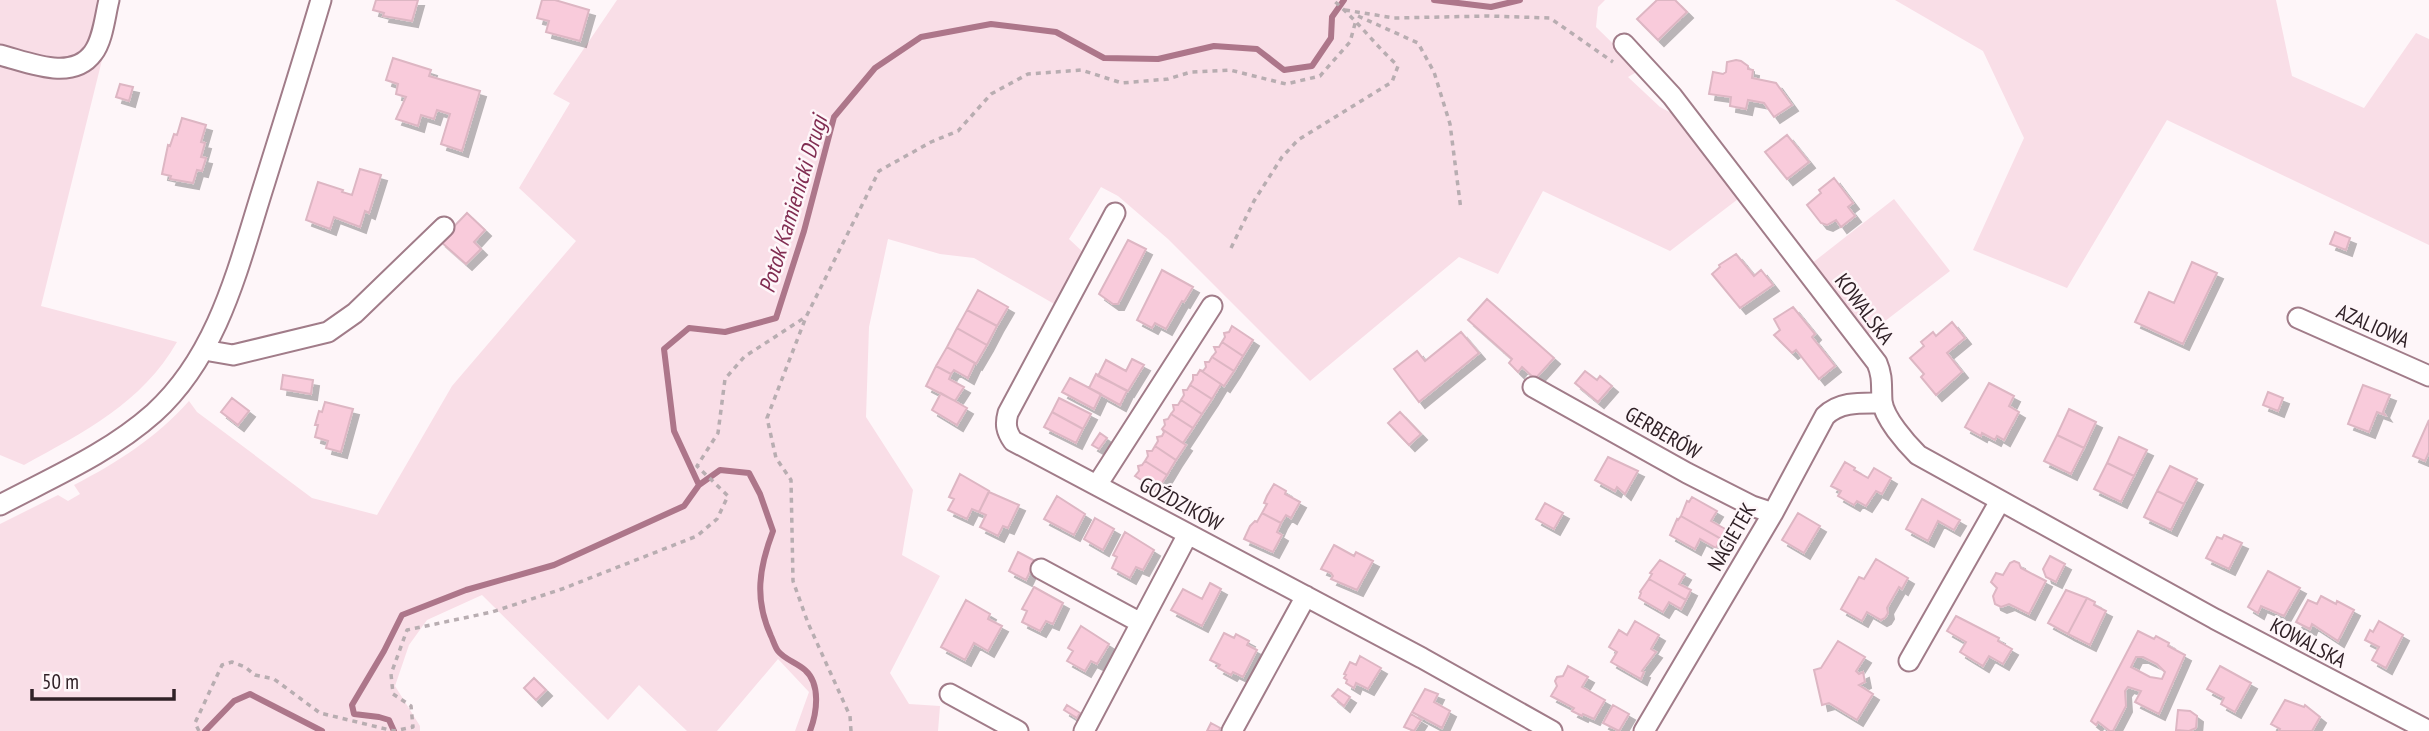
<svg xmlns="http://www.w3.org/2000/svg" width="2429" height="731" viewBox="0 0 2429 731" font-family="'PT Sans Narrow',sans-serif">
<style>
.green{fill:#f9dee7}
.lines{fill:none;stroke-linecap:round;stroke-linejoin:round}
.stream{stroke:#ad768a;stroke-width:6}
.building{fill:#f9cbdb;stroke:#ddb6c3;stroke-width:2;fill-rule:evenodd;filter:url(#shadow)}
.minor-casing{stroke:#a17c89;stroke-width:23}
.path{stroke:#b8adb1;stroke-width:3.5;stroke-dasharray:5 5;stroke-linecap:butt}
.minor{stroke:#fff;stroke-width:19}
.labels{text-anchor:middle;stroke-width:5;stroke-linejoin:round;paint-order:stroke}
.street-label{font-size:21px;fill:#302127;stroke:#fef6f9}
.water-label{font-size:23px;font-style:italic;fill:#812d52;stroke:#fef6f9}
</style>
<defs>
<filter id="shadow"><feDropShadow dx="6" dy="6" stdDeviation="0" flood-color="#0004"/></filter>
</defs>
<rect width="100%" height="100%" fill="#fef6f9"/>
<path class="green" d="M0,0H100L86,48L67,59L56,60L0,45Z
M617,0H1605L1598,7L1596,27L1640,70L1628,77L1660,107L1677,116L1742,196L1670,251L1543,191L1498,274L1459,257L1310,381L1168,239L1118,196L1101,187L1069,239L1085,254L1056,305L974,258L940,254L888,239L869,327L866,417L913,490L902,555L940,576L890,673L909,704L940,706L938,731H795L809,692L778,659L717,731H687L639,685L608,720L482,595L427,620L409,645L395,686L420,726V731H0V524L58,495L68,501L80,494L74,485C118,462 156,438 189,401L197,412L312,498L377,515L452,386L576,241L519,188L570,103L553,94Z
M1895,0H2276L2292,76L2364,108L2416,33L2429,39V245L2167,120L2067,288L1973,250L2024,138L1983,51Z
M102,60L41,306L177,342C142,403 84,432 24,465L0,455V64C46,76 59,86 102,60Z
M1894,199L1950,271L1867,335L1811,264Z"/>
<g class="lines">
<path class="stream" d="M1434,0L1491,7L1520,0
M699,485L720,470L749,473L760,494L773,531C759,568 754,599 771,636C773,640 775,647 778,651C784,659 797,663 805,670C821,684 817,713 810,731
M205,731L234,701L250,694L322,731
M394,731L389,720L379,717L354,714L352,705L384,651L402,615L466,590L554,565L684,506L699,485L674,431L664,349L689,328L725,332L776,318L804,231L834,117L875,68L921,37L991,24L1056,32L1104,58L1158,59L1214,46L1257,49L1284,70L1312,66L1331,38L1332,17L1344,0"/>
</g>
<path class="building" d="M376,0H418L412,21L383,16L384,13L373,10Z
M542,0H555L589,10L580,41L546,32L549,21L537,18Z
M1657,0H1675L1687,12L1658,40L1637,19Z
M393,58L431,70L429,76L480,91L462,151L441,144L450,114L437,110L434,119L421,115L418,126L396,119L406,97L396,94L398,84L386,80Z
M1736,60L1741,61L1748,66V69L1753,70L1752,78L1776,83L1792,105L1774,117L1764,103L1748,100L1746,109L1730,106L1731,97L1709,94L1713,72L1723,74L1726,72L1727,62Z
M120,84L133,87L129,101L116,97Z
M182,118L206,125L201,142L205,143L201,157L206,158L202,171L197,170L193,183L170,179L171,176L162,174L168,145L170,146L174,134L177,135Z
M1787,135L1809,162L1787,179L1765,152Z
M360,169L381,175L369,213L365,211L360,227L334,217L330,229L306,220L318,182L343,190L342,192L352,195Z
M1834,178L1853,203L1848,207L1855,216L1841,227L1836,220L1827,225L1821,223L1807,205L1821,193L1819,190Z
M467,213L485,230L474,242L481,249L466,264L440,241Z
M2335,232L2350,238L2346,250L2330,244Z
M1128,240L1146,249L1118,304H1113L1099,294Z
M1736,254L1754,276L1761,270L1773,285L1740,308L1712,274L1720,267L1719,265Z
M2192,262L2217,273L2183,344L2135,322L2149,292L2174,303Z
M1162,270L1193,287L1184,302L1182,301L1166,329L1155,323L1152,328L1137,320Z
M978,290L1008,307L997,326L967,310Z
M1487,299L1554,358L1535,379L1522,367L1518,372L1509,363L1512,359L1468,320Z
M1793,307L1815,334L1812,337L1835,366L1819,379L1796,350L1792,353L1774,335L1780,330L1774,319Z
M967,310L997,326L987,345L957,328Z
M1952,322L1965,338L1947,353L1962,372L1936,395L1921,377L1924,374L1910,358L1924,346L1921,342L1933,332L1936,336Z
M1232,326L1253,340L1243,356L1222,342L1225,337L1224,333L1229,332Z
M957,328L987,345L976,364L947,347Z
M1461,332L1479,353L1419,402L1394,369L1417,351L1425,361Z
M1222,342L1243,356L1234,371L1212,357L1216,352L1214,347H1219Z
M947,347L975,363L968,378L954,370L951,374L936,366Z
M1212,357L1234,371L1224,386L1200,370L1203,371L1206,367L1205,362H1209Z
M1132,359L1144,365L1128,391L1098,376L1106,360L1126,371Z
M936,366L951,374L949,379L964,387L955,401L926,386Z
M1200,370L1221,384L1212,399L1190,385L1193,380V375H1197Z
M1585,371L1597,380L1600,376L1612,386L1598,402L1575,383Z
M1096,374L1127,391L1120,405L1089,388Z
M283,375L313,380L311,394L281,389Z
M1070,378L1101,394L1094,409L1062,392Z
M1989,383L2014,396L2009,406L2019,412L2004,440L1997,436L1995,440L1982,433L1981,436L1965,427Z
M1190,385L1212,399L1202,414L1181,400L1184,395L1183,390H1187Z
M2363,385L2390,395L2383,412L2385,415L2377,412L2369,432L2348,424Z
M2268,392L2283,398L2278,411L2263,405Z
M941,393L967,408L957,425L932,410Z
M232,398L249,411L238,425L221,412Z
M1059,398L1091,414L1083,429L1052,412Z
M1181,400L1202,414L1193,428L1171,414L1174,410L1173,405H1178Z
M325,402L353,409L341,452L326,448L328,441L315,437L318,425H315L319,411L322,412Z
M2069,409L2096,422L2084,448L2057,435Z
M1052,412L1083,429L1076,443L1044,427Z
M1400,412L1421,434L1409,445L1388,423Z
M1171,414L1193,428L1183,443L1162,429L1165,425L1164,420L1168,419Z
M2429,420V452L2425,461L2413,456Z
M1162,429L1186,445L1176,460L1155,446L1158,441L1157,437L1162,436L1164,432Z
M1100,433L1107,438L1099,449L1092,445Z
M2057,435L2084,448L2071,474L2044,461Z
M2119,437L2147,450L2134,476L2107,463Z
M1155,446L1176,460L1167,475L1145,461L1148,456L1147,451H1152Z
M1608,457L1638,471L1625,494L1617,487L1615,491L1595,480Z
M1145,461L1167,475L1157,490L1135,476L1139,471L1138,466L1142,465Z
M1845,462L1855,468L1854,470L1868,478L1874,468L1891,478L1882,494L1876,491L1866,506L1857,501L1854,505L1838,496L1841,491L1831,486Z
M2107,463L2134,476L2121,502L2094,489Z
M2170,466L2197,479L2184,504L2157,491Z
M960,474L989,491L979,512L972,509L967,519L948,510L954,499L949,497Z
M1274,484L1286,491L1285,494L1300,502L1291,518L1286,515L1281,523L1262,513L1267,504L1264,503L1267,496Z
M2157,491L2184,504L2171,530L2144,517Z
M989,492L1019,505L1008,528L1003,526L998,536L980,527L986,515L979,512Z
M1057,496L1085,514L1074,535L1044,519Z
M1692,497L1717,511L1711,521L1727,530L1721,539L1681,516L1687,501L1689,502Z
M1922,499L1960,520L1954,530L1938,521L1928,541L1906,529Z
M1545,503L1563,513L1554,529L1536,519Z
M1262,513L1281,523L1277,532L1282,535L1273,552L1244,539L1250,526L1255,521L1257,522Z
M1798,513L1820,526L1804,553L1782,540Z
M1681,516L1721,539L1716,548L1700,539L1695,549L1670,535L1677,519L1678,520Z
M1095,518L1114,529L1103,550L1084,539Z
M1125,532L1154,550L1143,570L1136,567L1130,578L1112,568L1117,557L1113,555Z
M2224,535L2242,543L2229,569L2206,558L2217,537L2222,539Z
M1334,545L1354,556L1356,552L1373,561L1357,590L1331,579L1333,576L1331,573L1321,569Z
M1018,552L1035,561L1026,580L1009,571Z
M2050,556L2065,564L2056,582L2046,577L2043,569Z
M1876,559L1908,578L1902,589L1899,587L1887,608L1888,613L1885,618L1881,620L1867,612L1862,621L1841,609L1859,577L1864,579Z
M1660,560L1685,574L1679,584L1691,590L1686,600L1649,579L1652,574L1650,573Z
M2014,561L2019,563L2021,568L2046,581L2029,614L2009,604L2001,607L1995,604L1993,596L1997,588L1991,582L1996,573L2003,575L2010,563Z
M2268,571L2300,588L2284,616L2261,606L2258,613L2248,607Z
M1649,579L1686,600L1681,609L1669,602L1663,612L1639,598L1641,593L1640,592Z
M1210,583L1221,589L1202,626L1171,610L1183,589L1202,599Z
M1034,587L1063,603L1053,624L1046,621L1040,631L1022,622L1027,611L1022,609Z
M2066,590L2087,598L2068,634L2048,623Z
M2321,596L2336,604L2337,601L2354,610L2338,641L2312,624L2310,629L2296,622L2308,600L2317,604Z
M2087,598L2095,602L2094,605L2106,611L2090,645L2068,634Z
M966,600L990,614L988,619L1002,626L988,651L974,643L965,660L941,647Z
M1956,616L1999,638L1998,641L2012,649L2003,664L1989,656L1983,666L1960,652L1966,642L1947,631Z
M1635,621L1659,635L1651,649L1656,652L1642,671L1644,672L1641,679L1611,662L1617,652L1609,647L1619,630L1627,635Z
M2379,621L2403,635L2386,668L2372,660L2379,647L2365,640L2370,630L2373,632Z
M1081,626L1109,644L1097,664L1091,661L1085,671L1067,661L1073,651L1068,648Z
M2138,631L2154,639L2156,636L2169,643L2168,646L2185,655L2159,714L2135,702L2141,691L2128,687L2125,691L2126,706L2113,731H2110L2098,722L2096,725L2091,721ZM2136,657H2143L2157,664L2165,672L2162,679L2150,677L2131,667Z
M1224,633L1234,638L1236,634L1249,641L1247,645L1257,650L1243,677L1233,672L1231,675L1218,668L1220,665L1210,660Z
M1838,641L1865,657L1856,671L1859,674L1863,672L1865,682L1859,685L1873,694L1857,720L1829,703L1822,705L1814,670L1821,668Z
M1360,656L1381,668L1368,689L1356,683L1354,688L1346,683L1347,680L1344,678L1346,675L1344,674L1350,662L1356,665Z
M1568,666L1588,677L1582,687L1605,700L1594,719L1583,714L1582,716L1572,711L1574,708L1551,696L1557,686L1555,681L1557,677L1563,676Z
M2220,666L2251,683L2235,712L2221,704L2224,698L2207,689Z
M534,678L546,690L536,700L524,688Z
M1338,689L1350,697L1344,706L1332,696Z
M1425,689L1438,694L1434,702L1450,711L1442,728L1412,712Z
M2285,700L2304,707L2305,705L2320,717L2312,731H2279L2280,729L2271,724Z
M1067,705L1080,713L1077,718L1064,710Z
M1613,705L1629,714L1619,731L1603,723Z
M2178,710L2190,711L2197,716L2196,728L2189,731L2176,730Z
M1411,714L1421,720L1414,731L1404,727Z
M1211,723L1220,728L1219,731H1207Z"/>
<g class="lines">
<defs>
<path id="minor" d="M1624,44L1672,96L1877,363C1883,377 1881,386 1882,401C1884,418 1906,443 1918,455L2215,619L2429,731
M0,55C28,62 72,82 93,53C103,40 105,16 109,0
M1115,213L1008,413C1005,424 1006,431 1013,441L1422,658L1552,731
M2298,318L2429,376
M204,350L233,355L328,332L355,313L444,227
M1533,387L1687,473L1752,506L1773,513
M1097,485L1212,306
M0,505C53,477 109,453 154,413C220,353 239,263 265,182C284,121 303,61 321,0
M1041,569L1141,623
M1909,661L2000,501
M950,694L1018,731
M1084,731L1188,534
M1232,731L1306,596
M1644,731L1773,513L1825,416C1840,401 1862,403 1882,403"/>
</defs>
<use href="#minor" class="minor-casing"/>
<path class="path" d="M1345,10L1394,18L1489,16L1550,18L1613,62
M1358,16L1418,43L1434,72L1450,124L1461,210
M1231,248L1254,201L1282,157L1298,140L1392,82L1398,66C1375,45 1357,20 1333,0
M199,731L195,723L222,665L232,662L245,667L255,675L274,679L320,713L394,731L413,727L411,706L393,694L391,674L407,630L492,612L562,589L697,536L717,519L728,496L697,466L718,433L725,379L744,357L804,318
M851,731L850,716L808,623L793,581L791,480L776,458L767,418L806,317L879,171L931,142L958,131L991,94L1028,74L1081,70L1122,83L1168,79L1191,72L1230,70L1286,84L1320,76L1350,42L1356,20"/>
<use href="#minor" class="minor"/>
</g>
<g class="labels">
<g class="street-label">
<text transform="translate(1864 309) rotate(53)" y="7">KOWALSKA</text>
<text transform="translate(2373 326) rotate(24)" y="7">AZALIOWA</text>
<text transform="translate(1663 433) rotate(30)" y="7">GERBERÓW</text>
<text transform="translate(1181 504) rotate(28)" y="7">GOŹDZIKÓW</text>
<text transform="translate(1732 537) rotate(-60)" y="7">NAGIETEK</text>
<text transform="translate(2308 643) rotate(28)" y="7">KOWALSKA</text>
</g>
<g class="water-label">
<text transform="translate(793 204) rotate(-73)" y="8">Potok Kamienicki Drugi</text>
</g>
</g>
<path d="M32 689v10h142v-10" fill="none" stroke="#302127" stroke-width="3.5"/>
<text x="42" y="689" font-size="21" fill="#302127" stroke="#fef6f9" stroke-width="5" paint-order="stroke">50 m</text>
</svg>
